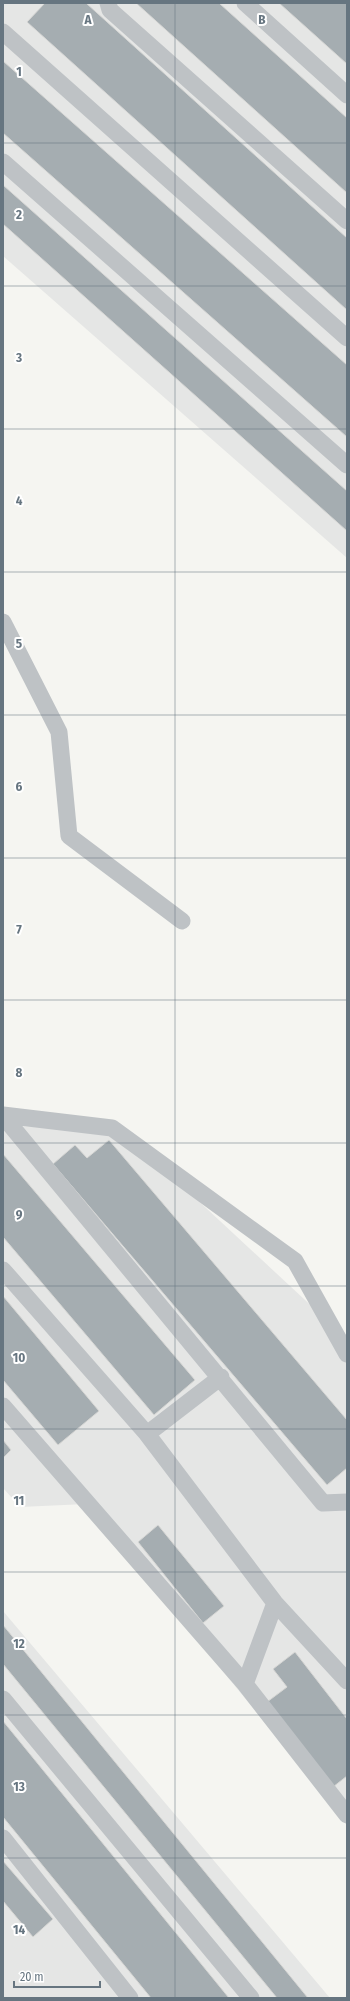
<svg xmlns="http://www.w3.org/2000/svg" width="350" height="2001" viewBox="0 0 350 2001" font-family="'Fira Sans Condensed',sans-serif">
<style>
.built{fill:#e5e6e5}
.building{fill:#a5adb1;stroke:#d6d6d4}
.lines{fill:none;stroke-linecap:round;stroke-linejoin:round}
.service{stroke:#bec2c5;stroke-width:17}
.grid{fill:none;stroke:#667580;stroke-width:1;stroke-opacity:0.55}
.grid-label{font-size:13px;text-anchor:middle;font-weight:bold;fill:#667580;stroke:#fff;stroke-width:4;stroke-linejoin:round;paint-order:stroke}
</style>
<rect width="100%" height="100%" fill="#f5f5f1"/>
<path class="built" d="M3,3H347V558L3,256Z
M3,1126L119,1127L347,1339V1823L86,1504L20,1507L3,1488Z
M3,1611L330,1998H3Z"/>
<path class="building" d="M45,3H86L347,238V310L27,22Z
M136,3H219L347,118V193Z
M279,3H347V64Z
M3,61L347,365V437L3,133Z
M3,185L347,491V531L3,224Z
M109,1140L347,1420V1468L327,1485L53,1164L75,1145L87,1158Z
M3,1154L195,1380L154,1415L3,1237Z
M3,1296L99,1411L58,1445L3,1380Z
M3,1440L11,1450L3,1458Z
M158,1525L224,1606L203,1623L138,1542Z
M3,1625L308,1998H277L3,1664Z
M295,1652L347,1719V1776L333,1787L267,1702L287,1687L273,1669Z
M3,1721L229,1998H151L3,1817Z
M3,1861L53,1919L33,1937L3,1901Z"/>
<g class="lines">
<path class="service" d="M108,3L110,10L347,221
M245,3L347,95
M3,32L347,338
M3,162L347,465
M3,622L59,732L69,836L182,921
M3,1115L112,1128L295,1261L347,1354
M3,1116L323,1503L347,1502
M3,1270L147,1434
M221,1377L147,1434L275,1603L347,1681
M3,1406L245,1684L347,1815
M245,1684L275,1603
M3,1699L251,1998
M3,1838L130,1998"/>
</g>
<path class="grid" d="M175,3V1998M3,143H347M3,286H347M3,429H347M3,572H347M3,715H347M3,858H347M3,1000H347M3,1143H347M3,1286H347M3,1429H347M3,1572H347M3,1715H347M3,1858H347"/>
<g class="grid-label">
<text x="88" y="24">A</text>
<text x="262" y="24">B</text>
<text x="19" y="76">1</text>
<text x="19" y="219">2</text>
<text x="19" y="362">3</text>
<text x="19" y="505">4</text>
<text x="19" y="648">5</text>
<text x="19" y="791">6</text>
<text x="19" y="934">7</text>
<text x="19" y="1077">8</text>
<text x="19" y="1219">9</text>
<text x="19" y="1362">10</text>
<text x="19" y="1505">11</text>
<text x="19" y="1648">12</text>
<text x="19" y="1791">13</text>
<text x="19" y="1934">14</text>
</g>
<rect width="350" height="2001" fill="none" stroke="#667580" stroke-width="8"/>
<path d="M14 1981v6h86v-6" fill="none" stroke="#667580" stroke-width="2"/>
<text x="20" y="1981" font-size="12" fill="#667580" stroke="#ffffff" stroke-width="3" paint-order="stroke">20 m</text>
</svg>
